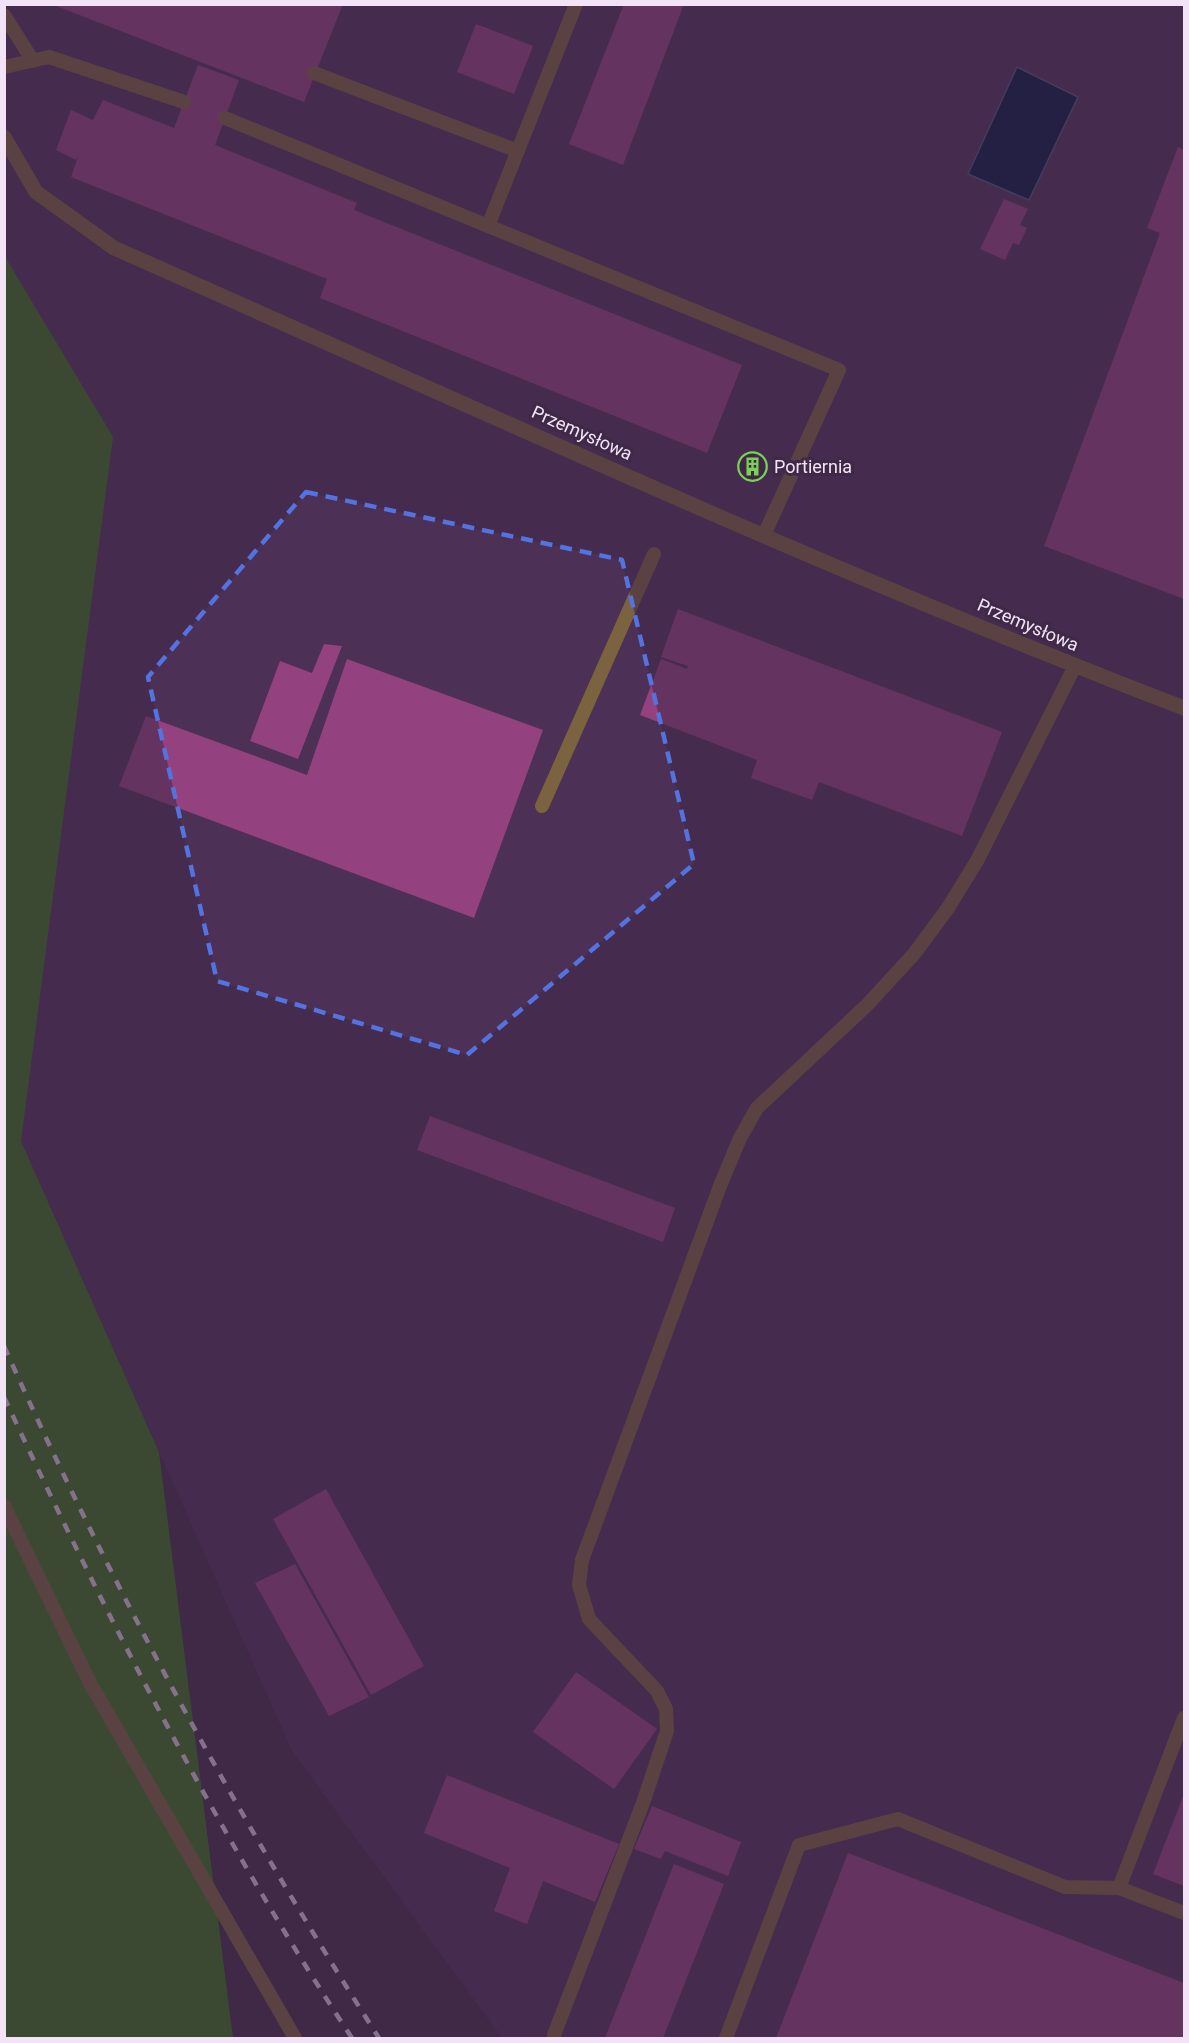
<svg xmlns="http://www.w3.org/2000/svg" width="1189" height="2043" viewBox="0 0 1189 2043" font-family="Roboto,sans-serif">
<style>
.built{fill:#4c3055}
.forest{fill:#36721b}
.water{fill:#00183e;stroke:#495576;stroke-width:1.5}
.building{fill:#93417f}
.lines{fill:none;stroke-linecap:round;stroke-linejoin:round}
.lane{stroke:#7a633e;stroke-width:14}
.street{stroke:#7a633e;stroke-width:15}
.rail{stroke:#dacadf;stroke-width:4.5;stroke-dasharray:10 10;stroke-linecap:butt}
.marked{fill:none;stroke:#5273e0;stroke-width:4.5;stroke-dasharray:12 8;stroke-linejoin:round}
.labels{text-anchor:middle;stroke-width:6;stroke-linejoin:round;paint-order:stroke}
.street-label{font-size:18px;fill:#f2e3f7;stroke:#402847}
.poi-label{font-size:18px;fill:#f2e3f7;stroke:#402847;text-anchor:start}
</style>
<rect width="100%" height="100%" fill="#402847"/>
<path class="built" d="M5,5H1184V2038H502L292,1751L21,1141L5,1098Z"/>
<path class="forest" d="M4,255L113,437L21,1141L159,1452L233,2038H5Z"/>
<path class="water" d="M1017,67L1078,97L1029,200L968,174Z"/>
<path class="building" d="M51,4H343L304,102Z
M624,4H684L623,165L569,144Z
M476,24L533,46L514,94L457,72Z
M198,65L239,80L215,145L357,203L354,210L742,365L707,453L320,298L327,279L71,177L80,151L76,160L56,150L71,110L93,120L103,100L174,128Z
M1178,147L1184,150V599L1044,546L1160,233L1147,228Z
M1004,199L1028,209L1020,225L1027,228L1019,245L1013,243L1005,260L980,249Z
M751,455L764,460L756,480L743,474Z
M678,609L1002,732L962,836L819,782L812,800L751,778L757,760L640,715L661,659L687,669L688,666L661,657Z
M324,644L342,646L298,759L250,741L280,661L312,673Z
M347,659L543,730L474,918L119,786L146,716L307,775Z
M430,1116L675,1208L663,1242L417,1150Z
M326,1489L424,1666L371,1695L273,1519Z
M295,1564L369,1697L329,1716L255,1583Z
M576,1672L657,1729L614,1789L533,1732Z
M447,1775L619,1844L595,1902L543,1881L527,1924L494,1911L510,1868L424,1833Z
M1184,1794V1886L1153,1874Z
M652,1806L741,1842L728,1876L665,1851L661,1859L634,1849Z
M848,1853L1184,1983V2038H776Z
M674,1864L724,1884L663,2038H605Z"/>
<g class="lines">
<path class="lane" d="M4,15L33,61
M4,67L49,57L184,102
M314,73L518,151
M225,118L839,370L764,535
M488,226L576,4
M542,806L654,554
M4,1506L90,1683L295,2038
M1119,1888L1184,1913
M554,2035L643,1803L667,1731L666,1709L657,1691L589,1619L579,1585L582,1560L720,1186L740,1138L757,1108L867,1005L914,954L948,908L978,859L1075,666
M726,2038L799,1845L898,1819L1065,1887L1119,1888L1184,1718"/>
<path class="street" d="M4,137L36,192L114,248C469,405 822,569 1184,708"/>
<path class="rail" d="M4,1346C111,1586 237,1817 379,2038
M4,1397C106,1616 219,1837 352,2038"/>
</g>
<path d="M0 0H1189V2043H0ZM306,492L622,560L694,864L467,1055L217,981L148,677Z" fill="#402847" fill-opacity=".55" fill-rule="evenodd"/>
<path class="marked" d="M306,492L622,560L694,864L467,1055L217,981L148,677Z"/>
<defs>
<symbol id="building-ring" viewBox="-11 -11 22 22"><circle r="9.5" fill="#402847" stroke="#7ad157" stroke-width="1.5"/><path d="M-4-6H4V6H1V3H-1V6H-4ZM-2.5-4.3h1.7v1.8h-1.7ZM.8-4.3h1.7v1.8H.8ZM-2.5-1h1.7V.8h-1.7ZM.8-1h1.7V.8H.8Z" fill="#7ad157"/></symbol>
</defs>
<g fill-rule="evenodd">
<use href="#building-ring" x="736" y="450" width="33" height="33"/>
</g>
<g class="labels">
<g class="street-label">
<text transform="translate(582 433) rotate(24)" y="6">Przemysłowa</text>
<text transform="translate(1028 625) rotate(23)" y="6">Przemysłowa</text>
</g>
<g class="poi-label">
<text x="774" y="473">Portiernia</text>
</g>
</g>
<rect width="1189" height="2043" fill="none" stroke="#f2e3f7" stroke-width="12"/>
</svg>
